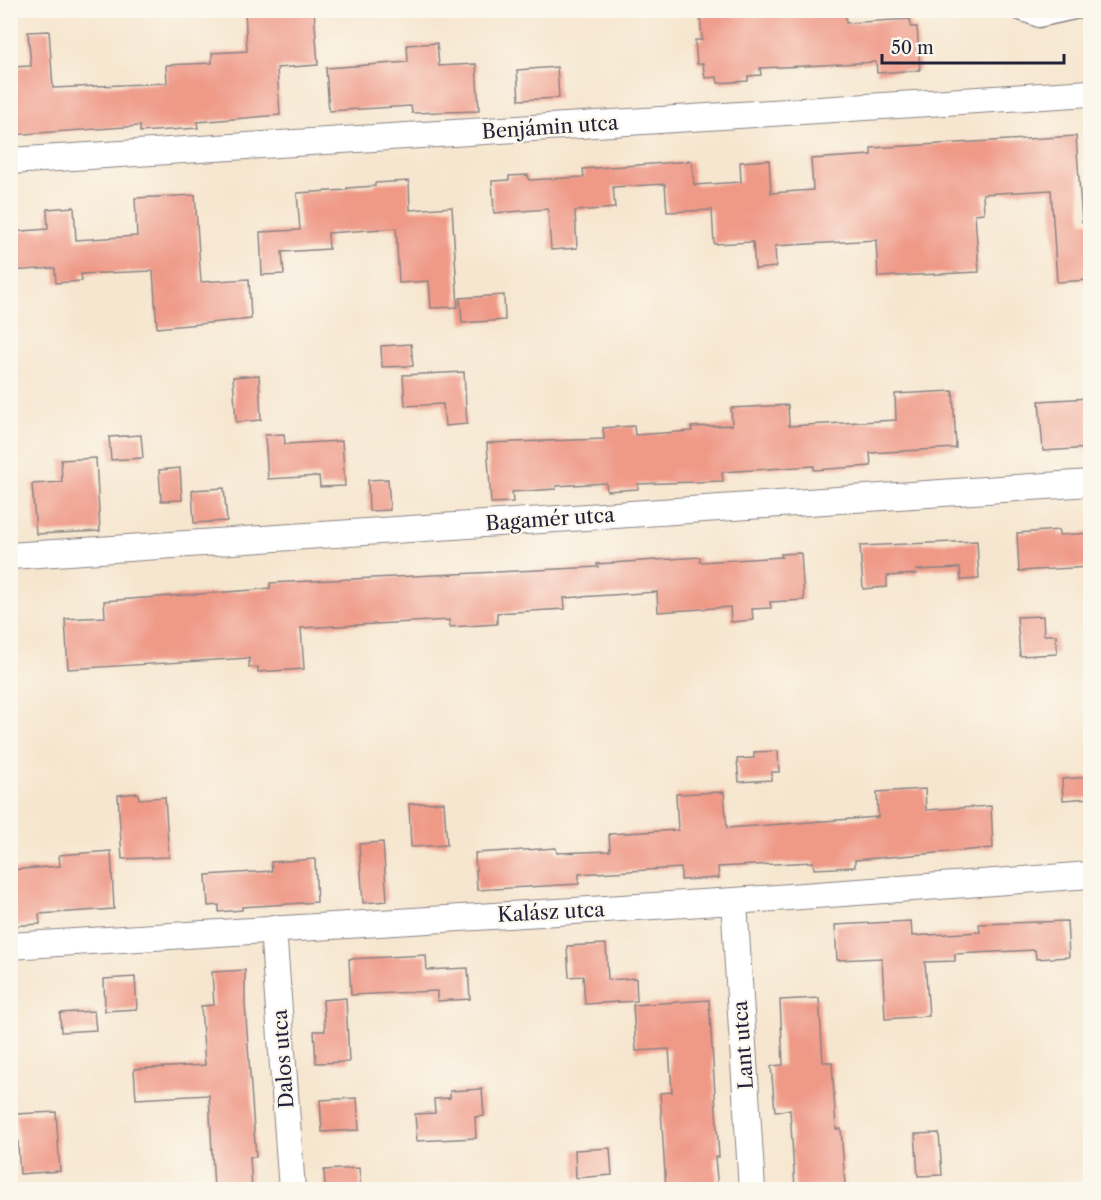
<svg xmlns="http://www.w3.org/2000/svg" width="1101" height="1200" viewBox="0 0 1101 1200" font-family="'Libre Caslon Text',serif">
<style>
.building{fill:#ef9987}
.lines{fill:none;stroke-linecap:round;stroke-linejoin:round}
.lane-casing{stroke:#8c8485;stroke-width:15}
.street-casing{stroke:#8c8485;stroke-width:28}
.lane{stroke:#fff;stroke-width:12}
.street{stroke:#fff;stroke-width:26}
.labels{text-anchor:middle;stroke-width:4.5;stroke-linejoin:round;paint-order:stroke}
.street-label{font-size:20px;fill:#22223b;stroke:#fbf7ec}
</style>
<rect width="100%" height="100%" fill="#fbf7ec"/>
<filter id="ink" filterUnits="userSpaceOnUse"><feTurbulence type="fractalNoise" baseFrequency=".0167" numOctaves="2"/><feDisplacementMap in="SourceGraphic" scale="12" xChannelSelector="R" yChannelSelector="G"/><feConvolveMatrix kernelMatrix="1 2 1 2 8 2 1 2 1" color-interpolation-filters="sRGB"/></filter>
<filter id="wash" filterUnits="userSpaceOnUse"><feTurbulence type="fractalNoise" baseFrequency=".008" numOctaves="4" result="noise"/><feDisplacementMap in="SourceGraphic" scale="24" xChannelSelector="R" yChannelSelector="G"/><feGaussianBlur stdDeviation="1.35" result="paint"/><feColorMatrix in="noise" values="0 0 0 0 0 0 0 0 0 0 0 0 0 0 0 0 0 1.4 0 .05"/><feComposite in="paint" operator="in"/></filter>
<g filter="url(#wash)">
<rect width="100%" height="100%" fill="#f6e6cf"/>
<g id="blocks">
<path class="building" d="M245,10H314L318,65L277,68L280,115L197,122L198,128L140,132V126L10,135V67L31,66L28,32L49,31L53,88L167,83L166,65L212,63V53L247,51Z
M706,10H845L846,23L910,19L911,27H917L920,70L877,73L876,62L805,66L760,68L761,75L748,76V81L718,83L717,77L705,78L703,64H697L695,40H702L700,15H706Z
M437,43L439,66L476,64L479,111L412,113L411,106L329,111L326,68L408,62L407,45Z
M557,67L559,98L519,100L517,70Z
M1076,136L1082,222L1090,221V280L1057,282L1051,190L983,194L984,213L975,214L979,272L878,277L876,240L775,246L776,267L755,269L753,242L714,244L712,210L667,212L665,184L613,187L615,208L575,211L577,248L551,250L548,209L494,213L492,181L509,180V176L528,175L529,180L584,177L583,169L692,161L694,185L741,182L740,162L769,160L771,193L813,190L811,159L871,155V148Z
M409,181L410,210L452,207L458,307L431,308L429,281L399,283L396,228L328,233L329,249L282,252L284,274L262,275L260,232L300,230L297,193L347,190V188L375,186V183Z
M195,195L201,282L249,279L251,319L157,328L153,271L81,274L82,281L56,283L55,268L10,271V232L48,229L47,209L74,207L76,240L137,236L135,198Z
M504,295L505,320L462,323L460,298Z
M411,344L413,366L382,367L381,346Z
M464,372L467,424L445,426L443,404L405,406L403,375Z
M259,375L261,420L236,422L233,377Z
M953,391L956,448L870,453L871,466L814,470V466L722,472L723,481L638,484V489L607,491L606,483L556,486V489L512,492L513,502L491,503L487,443L604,439L603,428L634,426L635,435L692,431L691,427L732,425L731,408L788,405L789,426L896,420L895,394Z
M1090,398V448L1043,451L1039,401Z
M284,434L285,444L342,441L345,486L320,487L319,476L268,479L265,435Z
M141,435L143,458L111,460L109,437Z
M96,458L100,531L36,534L32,484L62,482L61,460Z
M180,468L182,500L161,501L159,470Z
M388,479L390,510L369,511L368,480Z
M224,488L227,521L194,523L192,490Z
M1059,530V535L1090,533V567L1019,571L1017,533Z
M977,541L979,579L961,580L960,568L916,570L917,574L887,576V587L863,589L860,546Z
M801,553L804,600L770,602L771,608L752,609L753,620L731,622L730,607L658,612L657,592L564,598L565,609L497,613V624L450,627L449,620L301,628L304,669L258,672V667L249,668V658L68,669L65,619L105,617L104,601L253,590L270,588V583L598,567L597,564L700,557V562L782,557L781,554Z
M1043,616L1044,635H1056L1057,654L1020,656L1017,617Z
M778,751L779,772H772V780L739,782L737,759L754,758V752Z
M1090,777V798L1063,800L1062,779Z
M925,789L926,810L991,806L993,848L855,860V867L814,869L813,862L718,867L719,878L681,880V868L579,874V884L477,890L475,853L556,848L557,853L610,851L609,834L678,830L676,794L724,792L727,828L878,817L877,792Z
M138,793L139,799L165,797L169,857L122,859L118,795Z
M444,802L447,845L411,847L409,804Z
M383,842L387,901L363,903L359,844Z
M111,851L114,909L39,914L40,924L10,926V870L60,866L59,855Z
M315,859L317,902L242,907V910L219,912V905L208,906L206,875L272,871L271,862Z
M911,921L912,936L980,932L979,924L1067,921L1069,957L1036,959L1035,950L955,954V961L925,962L929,1016L885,1019L882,958L837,960L835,925Z
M606,944L608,980L636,978L637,1001L585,1004L583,976L569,977L567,946Z
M426,955L427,970L468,968L470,999L437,1001V991L351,995L349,959Z
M245,970V1004L256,1157H250L252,1190H214L209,1095L136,1099L134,1069L205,1065L201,1006L214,1005L212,972Z
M135,977L137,1009L105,1011L104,979Z
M346,998L349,1062L316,1063L314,1031H325L323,1000Z
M819,998L823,1062H832L836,1129H841L845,1185L795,1188L790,1110L775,1111L771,1066L783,1065L780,1000Z
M709,1000L719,1157H715L718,1190H666L660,1093L672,1092L669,1049L636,1051L633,1005Z
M94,1011L96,1030L61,1032L60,1013Z
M482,1089L484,1116L475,1117L476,1138L417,1141L415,1114L435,1113L434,1099L450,1098V1091Z
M357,1098L359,1130L322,1132L320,1100Z
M56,1112L60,1171L20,1174L16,1114Z
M939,1133L942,1175L918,1176L915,1134Z
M610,1148L612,1175L576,1178L575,1150Z
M359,1168L361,1190H325L324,1170Z"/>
</g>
</g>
<g filter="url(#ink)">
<use href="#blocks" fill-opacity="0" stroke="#8c8485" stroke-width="1.5"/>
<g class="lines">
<defs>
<path id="lane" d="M1009,10L1039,21L1088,10"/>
<path id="street" d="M10,161L1090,93
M10,556L1090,483
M734,901L752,1190
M273,928L292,1190
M10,946L734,901L1090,875"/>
</defs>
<use href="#lane" class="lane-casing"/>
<use href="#street" class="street-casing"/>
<use href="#lane" class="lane"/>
<use href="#street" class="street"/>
</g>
</g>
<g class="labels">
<g class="street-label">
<text transform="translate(550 127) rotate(-4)" y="7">Benjámin utca</text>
<text transform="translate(550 519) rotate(-4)" y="7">Bagamér utca</text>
<text transform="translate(551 912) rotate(-3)" y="7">Kalász utca</text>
<text transform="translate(743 1045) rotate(-94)" y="7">Lant utca</text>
<text transform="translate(283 1059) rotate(-94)" y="7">Dalos utca</text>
</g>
</g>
<rect width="1101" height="1200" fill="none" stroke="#fbf7ec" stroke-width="36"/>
<path d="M882 54v9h182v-9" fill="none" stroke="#22223b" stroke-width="3"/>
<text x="891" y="54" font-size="18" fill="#22223b" stroke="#fbf7ec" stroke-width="4.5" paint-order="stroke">50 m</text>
</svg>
